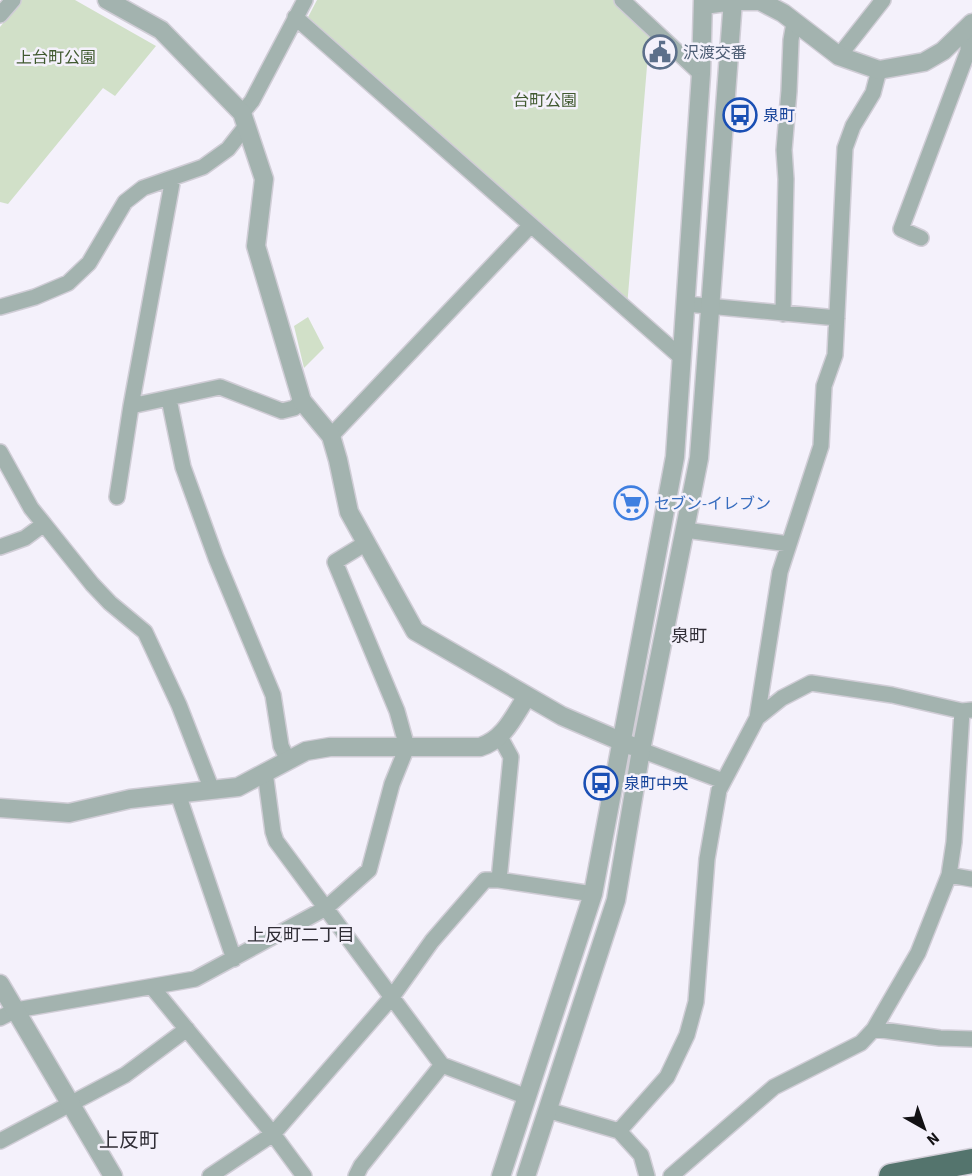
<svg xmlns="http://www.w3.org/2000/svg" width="972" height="1176" viewBox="0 0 972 1176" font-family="'Source Sans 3','Noto Sans JP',sans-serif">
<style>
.green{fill:#d1e0c8}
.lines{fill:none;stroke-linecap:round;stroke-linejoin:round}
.minor-casing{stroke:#d0cdd6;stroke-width:18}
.tertiary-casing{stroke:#d0cdd6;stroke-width:21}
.trunk-casing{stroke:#d0cdd6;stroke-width:27}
.minor{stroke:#a3b3af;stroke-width:15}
.tertiary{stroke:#a3b3af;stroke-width:18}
.trunk{stroke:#54746d;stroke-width:24}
.labels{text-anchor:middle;stroke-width:5;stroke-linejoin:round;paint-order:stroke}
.service-label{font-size:16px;fill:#4e5e75;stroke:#f4f1fb;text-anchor:start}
.park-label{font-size:16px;fill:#415a31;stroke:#f4f1fb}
.transit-label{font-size:16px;fill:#164399;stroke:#f4f1fb;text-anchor:start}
.shop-label{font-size:16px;fill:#366cbe;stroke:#f4f1fb;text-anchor:start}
.neighbourhood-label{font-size:18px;fill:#302e36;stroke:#f4f1fb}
.quarter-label{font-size:20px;fill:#302e36;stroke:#f4f1fb}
</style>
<rect width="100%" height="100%" fill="#f4f1fb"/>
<path class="green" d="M22,0H75L156,46L115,96L103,88L8,204L0,202V27Z
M317,0H618L650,30L627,307L306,21Z
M308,317L324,348L304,368L294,326Z"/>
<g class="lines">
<defs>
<path id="minor" d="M622,0L701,74
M0,15L13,0
M295,17L682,358
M839,56L883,0
M242,113L252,101L305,0
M921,238L901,229L968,51V27
M686,304L837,318
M0,307L35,297L68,283L89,263L125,202L143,188L203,167L228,149L246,126
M783,314L786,179L784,150L789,91L791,40L794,23
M169,399L183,467L216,558L273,695L281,746L288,760
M131,406L220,387L282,411L294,408L302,401
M331,436L530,226
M0,452L31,508L44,524L25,538L0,547
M117,497L131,406L173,178
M44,524L92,584L110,603L145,632L179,705L212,790
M685,530L789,544
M757,718L782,698L811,683L892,695L962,711L972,710
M641,750L723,781
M265,772L273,832L276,841L442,1065L527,1097
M178,794L234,959
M949,875L972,879
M499,880L511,757L500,737
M152,987L273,1134L304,1176
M0,1018L16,1010L195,979L326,908L369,870L392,784L407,747L397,711L335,562L366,543
M874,1029L940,1038L972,1039
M547,1110L619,1131L641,1155L647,1176
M619,1131L667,1077L687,1035L696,1002L707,859L719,790L757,718L780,572L821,446L824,386L835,355L845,148L853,126L873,93L879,70
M0,1141L125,1075L187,1029
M210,1176L273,1134L392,997L432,941L485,880H499L593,894
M356,1176L361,1166L442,1065
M671,1176L774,1087L861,1043L874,1029L918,953L949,875L954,842L962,711"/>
<path id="tertiary" d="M107,0L161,30L242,113L264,179L256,246L302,401L331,436L338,460L349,512L415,631L562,716L632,746
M704,5L733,1H760L783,13L839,56L879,70L924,62L943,51L972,23
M0,808L69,813L130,799L238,787L306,751L330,747H480C504,740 514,716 527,696
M0,984L113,1176
M501,1176L593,894L675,457L701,74L703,0
M526,1176L616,900L641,750L699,458L733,0"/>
<path id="trunk" d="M891,1176L972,1161"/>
</defs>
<use href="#minor" class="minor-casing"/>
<use href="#tertiary" class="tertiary-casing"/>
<use href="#trunk" class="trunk-casing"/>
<use href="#minor" class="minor"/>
<use href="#tertiary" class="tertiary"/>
<use href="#trunk" class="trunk"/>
</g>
<defs>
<symbol id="civic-ring" viewBox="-11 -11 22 22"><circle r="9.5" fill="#f4f1fb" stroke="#5c6f8a" stroke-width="1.5"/><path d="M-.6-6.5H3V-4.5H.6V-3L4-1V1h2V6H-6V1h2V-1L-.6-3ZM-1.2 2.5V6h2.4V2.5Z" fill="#5c6f8a"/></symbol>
<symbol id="bus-ring" viewBox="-11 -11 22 22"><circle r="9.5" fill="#f4f1fb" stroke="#1a4fb4" stroke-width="1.5"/><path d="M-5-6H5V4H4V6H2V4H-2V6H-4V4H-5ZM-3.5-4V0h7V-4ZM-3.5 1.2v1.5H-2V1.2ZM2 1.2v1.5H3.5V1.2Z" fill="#1a4fb4"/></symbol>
<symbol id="supermarket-ring" viewBox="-11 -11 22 22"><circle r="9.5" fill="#f4f1fb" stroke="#3f7fe0" stroke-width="1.5"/><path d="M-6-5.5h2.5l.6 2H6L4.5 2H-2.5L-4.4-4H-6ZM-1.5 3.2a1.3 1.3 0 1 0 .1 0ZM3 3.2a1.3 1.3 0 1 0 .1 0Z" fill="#3f7fe0"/></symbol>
</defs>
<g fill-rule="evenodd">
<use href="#civic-ring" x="641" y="33" width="38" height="38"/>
<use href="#bus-ring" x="721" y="96" width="38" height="38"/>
<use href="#supermarket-ring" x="612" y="484" width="38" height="38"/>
<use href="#bus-ring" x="582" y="764" width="38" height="38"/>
</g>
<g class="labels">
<g class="service-label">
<text x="683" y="58">沢渡交番</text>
</g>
<g class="park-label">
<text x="56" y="63">上台町公園</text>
<text x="545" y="106">台町公園</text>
</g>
<g class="transit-label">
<text x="763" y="121">泉町</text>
<text x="624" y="789">泉町中央</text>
</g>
<g class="shop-label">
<text x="654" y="509">セブン-イレブン</text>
</g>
<g class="neighbourhood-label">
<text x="689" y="642">泉町</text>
<text x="301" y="941">上反町二丁目</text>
</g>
<g class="quarter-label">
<text x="129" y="1147">上反町</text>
</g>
</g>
<g transform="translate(924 1128) rotate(140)" stroke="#f4f1fb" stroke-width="4.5" paint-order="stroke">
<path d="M0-4.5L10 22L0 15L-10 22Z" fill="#121114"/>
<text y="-9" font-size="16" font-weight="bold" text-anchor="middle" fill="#121114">N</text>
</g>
</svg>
